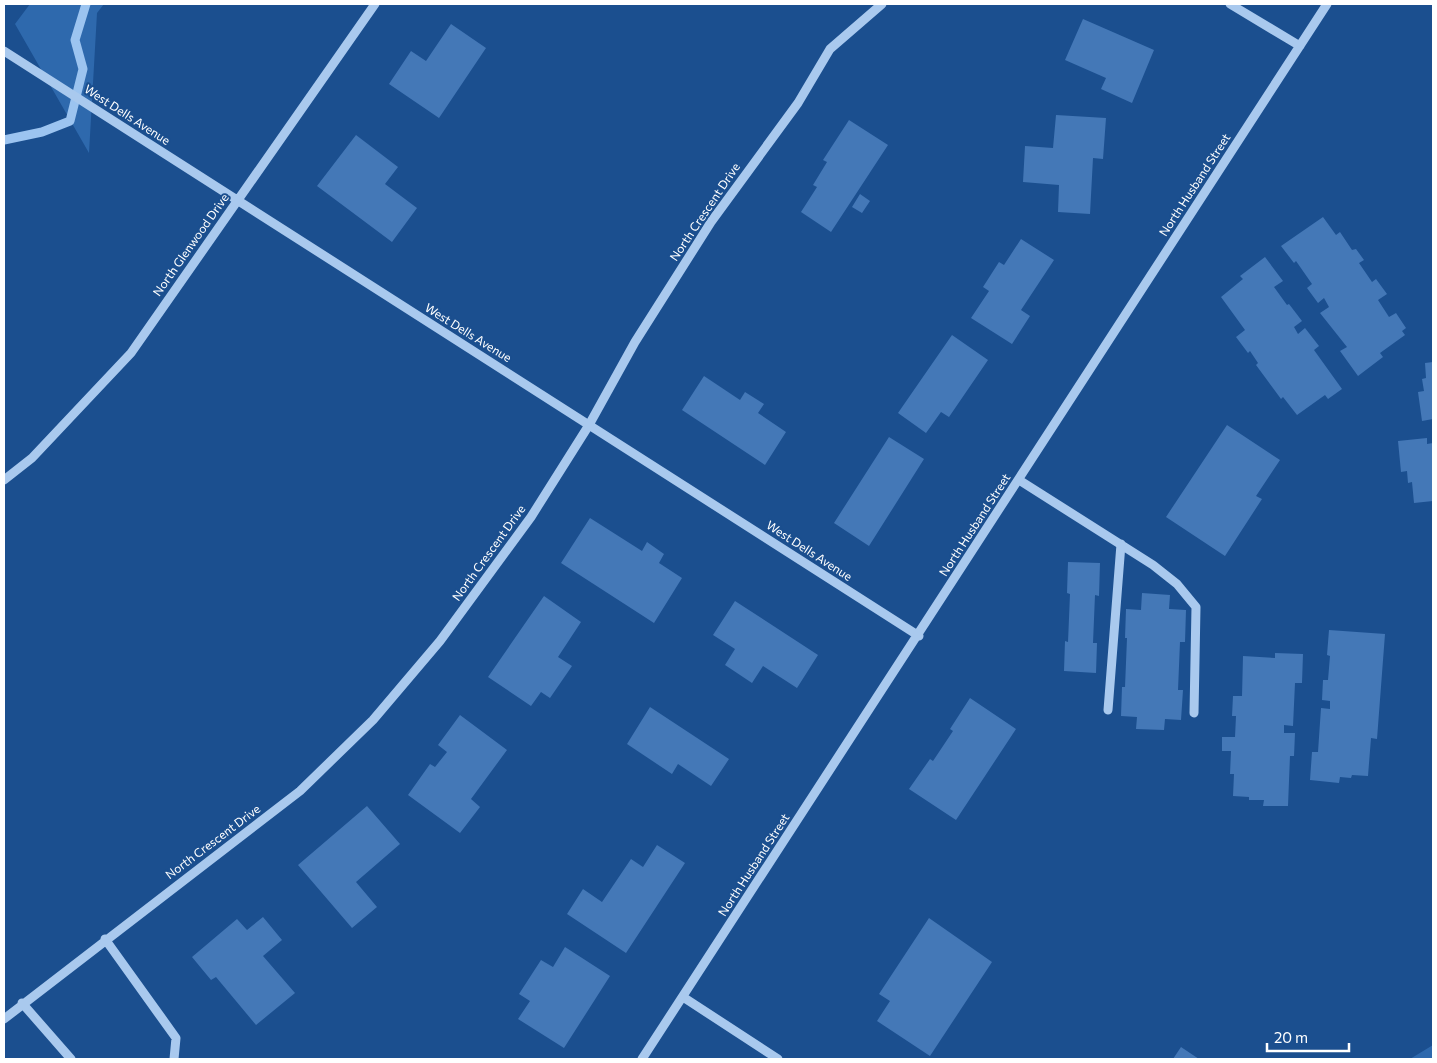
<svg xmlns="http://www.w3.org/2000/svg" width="1437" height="1063" viewBox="0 0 1437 1063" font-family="Commissioner,sans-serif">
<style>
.green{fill:#2e69ad}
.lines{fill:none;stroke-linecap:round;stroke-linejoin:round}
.stream{stroke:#9cc4f0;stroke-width:9}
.building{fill:#4478b7}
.minor{stroke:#a9c9ee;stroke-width:9}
.labels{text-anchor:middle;stroke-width:4;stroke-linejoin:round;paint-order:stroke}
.street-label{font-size:12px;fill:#fff;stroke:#1b4f8f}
</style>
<rect width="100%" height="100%" fill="#1b4f8f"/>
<path class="green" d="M30,4H104L97,13L89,153L15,24Z
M1433,1045V1059H1410Z"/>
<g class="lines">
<path class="stream" d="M4,140L42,132L70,121L83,69L75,40L86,4"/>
</g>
<path class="building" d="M1083,19L1154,50L1132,103L1101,89L1106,78L1065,60Z
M451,24L486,48L439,118L389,84L411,51L426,61Z
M1056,115L1106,118L1103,159L1093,158L1090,214L1058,212L1059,185L1023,182L1025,146L1053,148Z
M849,120L888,145L831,232L801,212L817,187L813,185L827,162L823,160Z
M356,135L398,167L385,184L417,208L392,242L317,186Z
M860,194L870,201L862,213L852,207Z
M1323,217L1336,235L1340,232L1352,250L1356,249L1364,260L1359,263L1372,282L1376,279L1387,294L1378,300L1389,317L1396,313L1406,328L1402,331L1405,335L1380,353L1383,357L1358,376L1340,351L1347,347L1320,313L1329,307L1324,298L1318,303L1307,288L1312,284L1296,261L1294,263L1281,246Z
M1021,239L1054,260L1021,310L1030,316L1012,344L971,318L989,291L983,287L999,262L1004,265Z
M1265,257L1283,281L1274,287L1287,305L1289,304L1302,321L1294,327L1298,334L1305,328L1319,346L1314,350L1342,389L1328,399L1325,395L1297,415L1283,397L1281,399L1256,365L1258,363L1250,351L1248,353L1236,337L1245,330L1221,297L1243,279L1240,276Z
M952,335L988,360L949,417L941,412L926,433L898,413Z
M1433,362V419L1422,421L1418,392L1424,391L1422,379L1426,378L1425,363Z
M704,376L740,400L745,392L764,404L758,413L786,432L765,465L682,410Z
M1227,425L1280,460L1256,496L1262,499L1225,556L1166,517Z
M889,437L924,459L869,546L834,523Z
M1427,438V444L1433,443V501L1414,503L1412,482L1408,483L1407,471L1401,472L1398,441Z
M590,518L642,551L647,542L664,554L659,563L682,578L654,623L561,563Z
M1068,562L1100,563L1099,596L1095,595L1093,643H1097L1096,673L1064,671L1065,641L1068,642L1070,594L1067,593Z
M1142,593L1170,595L1169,609L1186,610L1185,642H1180L1178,690H1183L1181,720L1165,719L1164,730L1136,729L1137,717L1121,716L1122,687H1125L1127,638H1125L1126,609L1141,610Z
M544,596L581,622L558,657L572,666L550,698L541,692L531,706L488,677Z
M735,601L818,655L797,688L763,666L752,683L725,665L735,649L713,635Z
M1329,630L1385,634L1377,739L1371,738L1368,776L1352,775L1351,778L1340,777L1339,783L1310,780L1312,752H1318L1321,708L1330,709V701L1322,700L1323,680H1328L1330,656L1327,655Z
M1275,653L1303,654L1302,683H1295L1293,726L1284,725V733H1295L1294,756H1290L1288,806H1263L1264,800H1249V797L1233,796L1234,774H1230L1231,751H1222V737H1235L1236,716H1232L1233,696H1242L1243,656L1275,658Z
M970,698L1016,729L956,820L909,789L930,759L933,761L953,731L950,729Z
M650,707L729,759L711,786L678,764L672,774L627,744Z
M460,715L507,750L471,799L480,807L460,833L408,795L430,764L435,767L447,752L438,745Z
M367,806L400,844L356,882L377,907L352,928L298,865Z
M657,845L685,863L626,953L567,914L583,889L602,902L631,859L643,867Z
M263,917L282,940L263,956L295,993L256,1025L216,977L211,980L192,957L237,919L247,930Z
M929,918L992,962L930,1056L877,1021L890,1001L879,994Z
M565,947L610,976L564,1048L518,1019L530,1001L519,994L541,960L553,967Z
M1181,1047L1199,1059H1173Z"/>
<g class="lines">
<path class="minor" d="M1230,4L1300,46
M4,51L919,636
M4,480L32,458L131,353L375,4
M1019,480L1153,565L1177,584L1196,607L1194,713
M1108,710L1121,544
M105,939L176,1038L174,1059
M683,997L778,1059
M22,1003L71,1059
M4,1019L300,791L373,720L440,641L531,517L589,425L635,342L711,222L798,103L830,49L882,4
M642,1059L1327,4"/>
</g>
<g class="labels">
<g class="street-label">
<text transform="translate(127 115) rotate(33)" y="4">West Dells Avenue</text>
<text transform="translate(1195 185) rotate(-57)" y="4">North Husband Street</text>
<text transform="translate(705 212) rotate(-56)" y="4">North Crescent Drive</text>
<text transform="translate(191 245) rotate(-55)" y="4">North Glenwood Drive</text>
<text transform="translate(468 333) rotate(32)" y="4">West Dells Avenue</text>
<text transform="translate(975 525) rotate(-57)" y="4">North Husband Street</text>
<text transform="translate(809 551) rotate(33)" y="4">West Dells Avenue</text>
<text transform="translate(489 553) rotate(-54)" y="4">North Crescent Drive</text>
<text transform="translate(213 842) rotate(-37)" y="4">North Crescent Drive</text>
<text transform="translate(754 865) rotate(-57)" y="4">North Husband Street</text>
</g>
</g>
<rect width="1437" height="1063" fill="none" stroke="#ffffff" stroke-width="10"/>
<path d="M1267 1043v8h82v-8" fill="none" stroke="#ffffff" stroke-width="2.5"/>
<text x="1274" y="1043" font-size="15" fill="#ffffff" stroke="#1b4f8f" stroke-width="4" paint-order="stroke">20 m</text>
</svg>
